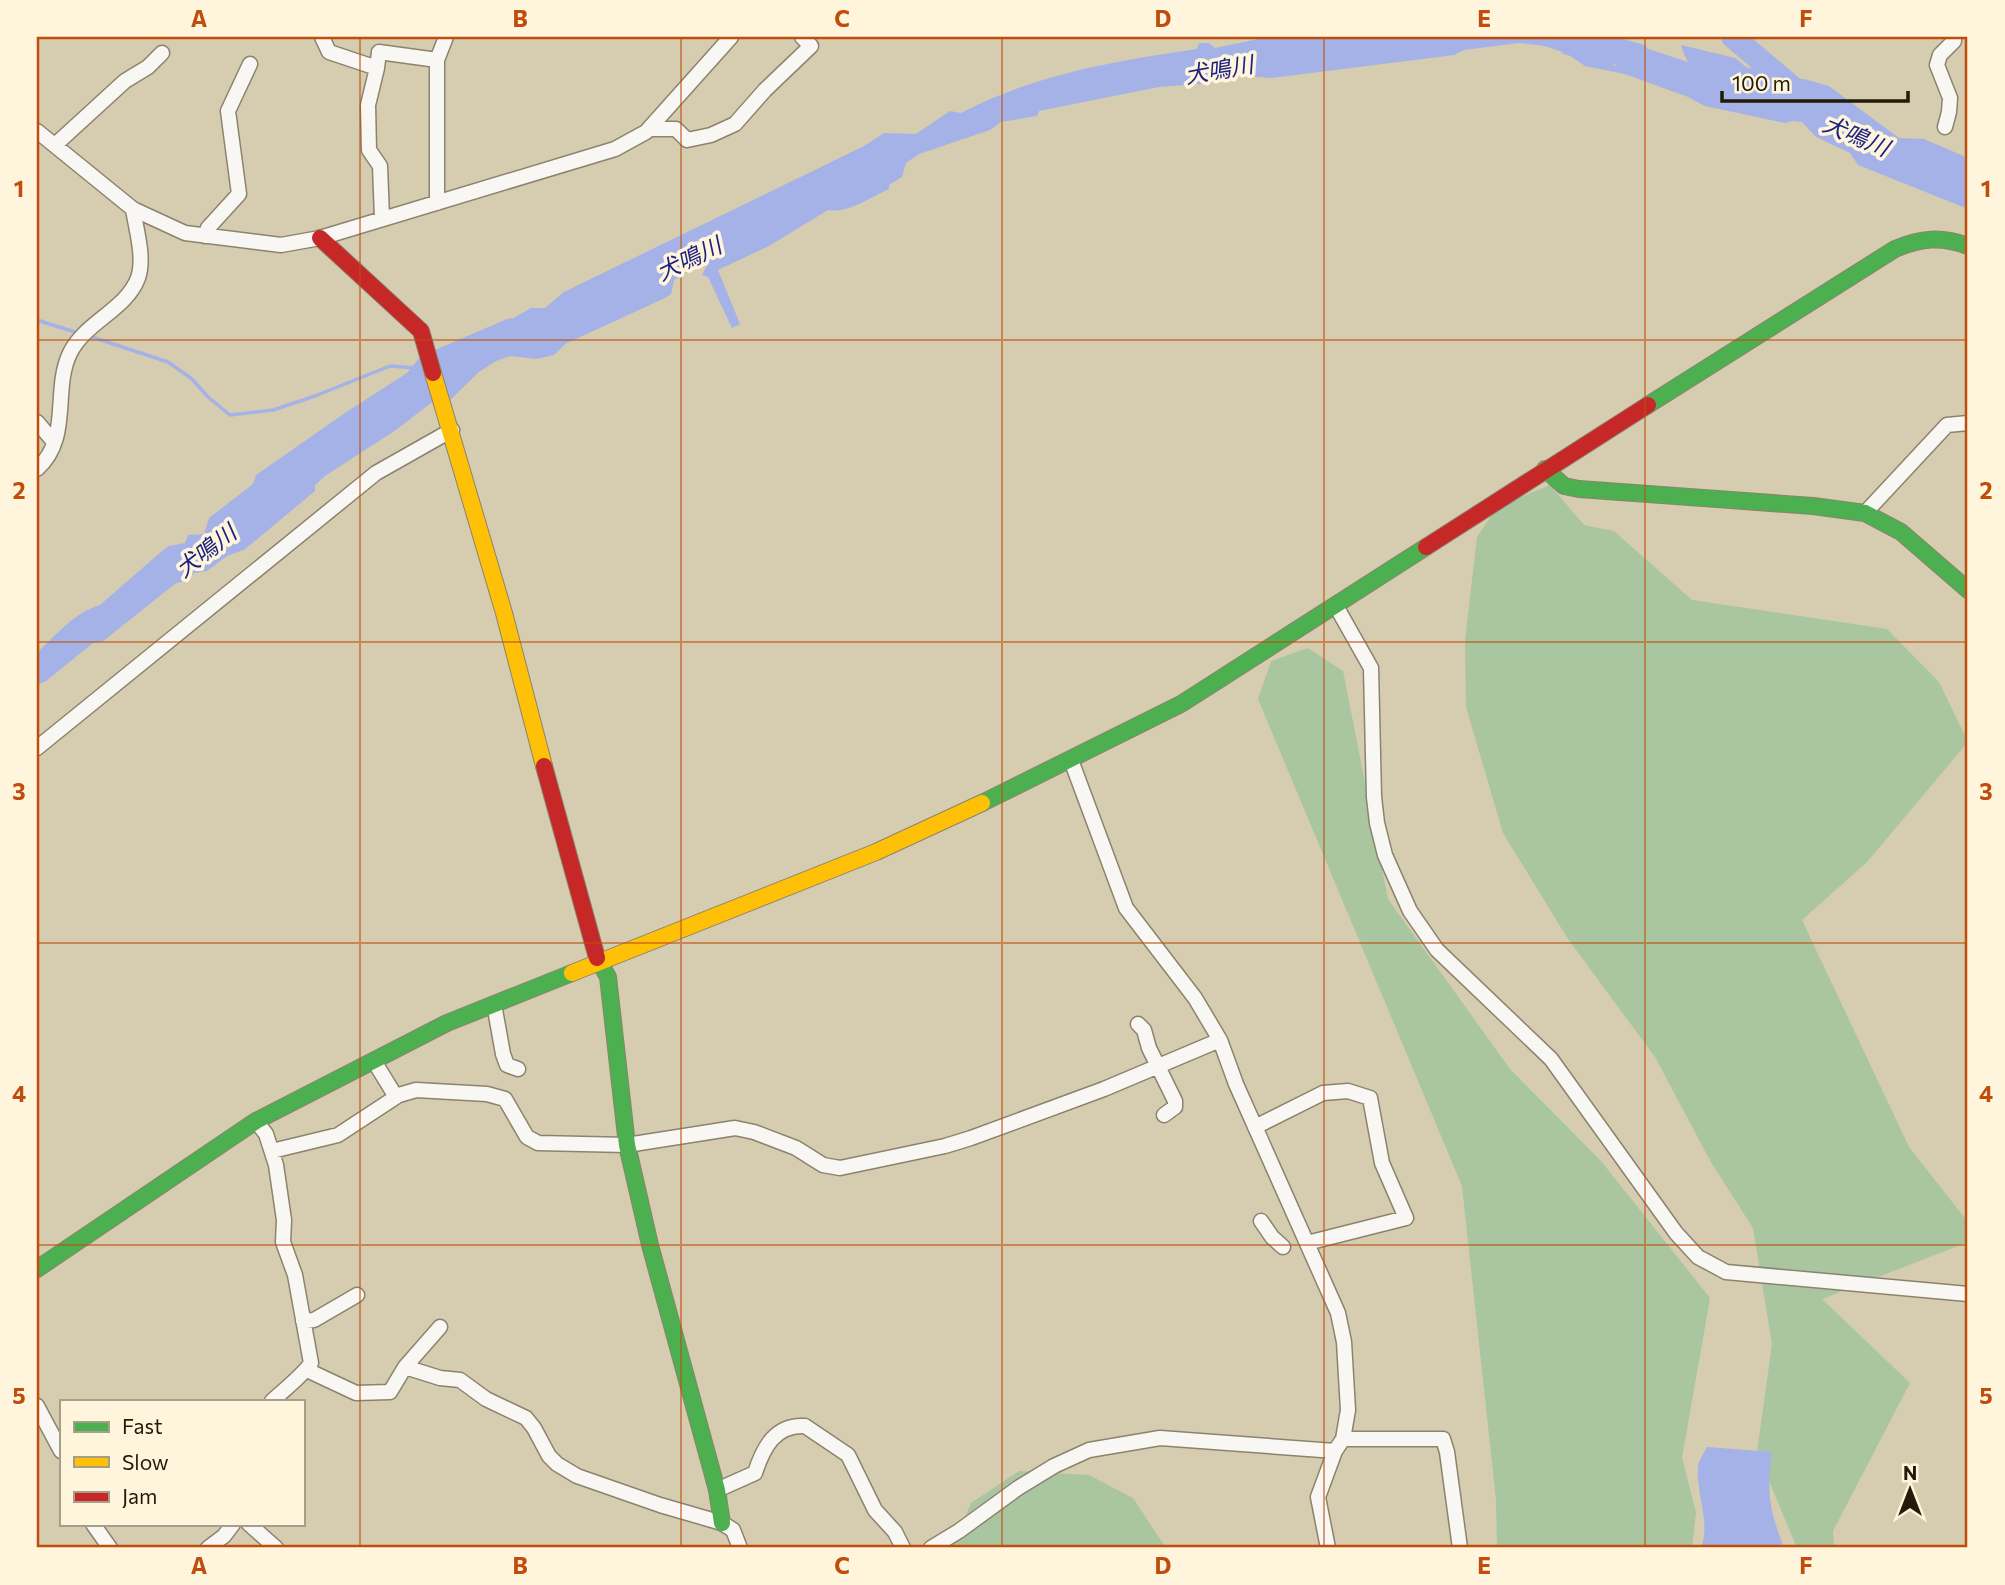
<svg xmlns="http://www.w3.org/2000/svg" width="2005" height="1585" viewBox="0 0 2005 1585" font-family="Commissioner,'Noto Sans JP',sans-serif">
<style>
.green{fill:#a9c6a0}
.water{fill:#a5b2e7}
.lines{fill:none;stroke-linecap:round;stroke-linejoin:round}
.stream{stroke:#a5b2e7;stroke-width:3.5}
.river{stroke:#a5b2e7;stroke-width:23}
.street-casing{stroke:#8b836d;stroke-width:17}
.fast-casing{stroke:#8b836d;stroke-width:18}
.slow-casing{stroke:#8b836d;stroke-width:18}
.jam-casing{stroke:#8b836d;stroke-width:18}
.street{stroke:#f9f7f3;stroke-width:14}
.fast{stroke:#4caf50;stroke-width:16}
.slow{stroke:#ffc107;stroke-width:16}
.jam{stroke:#c62828;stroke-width:16}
.grid{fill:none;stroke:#c04d0b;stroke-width:2;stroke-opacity:0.55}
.labels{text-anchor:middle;stroke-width:7;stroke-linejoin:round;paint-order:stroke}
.water-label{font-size:23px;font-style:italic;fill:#1d2182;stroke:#fef5dc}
.neatline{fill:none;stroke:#c04d0b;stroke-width:2.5}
.grid-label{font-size:23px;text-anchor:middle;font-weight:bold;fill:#c04d0b}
</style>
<rect width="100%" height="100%" fill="#d6ccb0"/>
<path class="green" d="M1550,485L1584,525L1614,531L1692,600L1887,629L1939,682L1968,742L1867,862L1802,920L1909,1147L1968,1222V1242L1822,1299L1910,1383L1833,1531L1834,1548H1797L1757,1452L1772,1344L1753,1228L1712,1164L1655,1057L1568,939L1503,833L1466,707L1465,641L1477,537L1497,507Z
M1308,648L1343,671L1388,899L1510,1069L1601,1161L1710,1298L1682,1458L1696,1512L1692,1548H1497L1496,1500L1462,1186L1258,699L1271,661Z
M1019,1471L1089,1475L1133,1498L1166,1548H952L971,1503Z"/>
<path class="water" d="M1268,37H1616L1645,45L1647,48C1631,50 1618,43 1601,44L1604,58L1615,66L1624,63L1656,69L1726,90V77C1704,62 1692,82 1681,45L1735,58L1746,67L1763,71L1775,79H1804L1829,86L1899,138L1924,139L1968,158V209L1858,165L1850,153L1816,137L1802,122L1793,121L1785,123L1705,106L1688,97L1625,74L1585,66L1566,53L1545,46L1519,43L1464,50L1454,55L1272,78L1229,75L1201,84L1159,87L1039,111L1037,116L1001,122L990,130L919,154L906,163L902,177L889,185V189C871,197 847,214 828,210L769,246L718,270L740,324L732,328L708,277L702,275L706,267L703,263L674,280L671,294L665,298L565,344L554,355L536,359L511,356L496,361L479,372L450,400L431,403L396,430L325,476L315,485V491L244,550L227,556L207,571L194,573L186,581L176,583L102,642L93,643L46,681L37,685V653C55,636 75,612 100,605L162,551L169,546L185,543L188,535L204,534L209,518L253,484L256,475L345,413L407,373L421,356L507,319L514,318L531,308H545L564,292L864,146L884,133L916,134L950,111L961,113C1035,74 1116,61 1197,49L1199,43H1209L1215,48Z
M1707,1447L1772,1452C1766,1492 1770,1511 1784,1548H1701C1711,1521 1696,1495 1698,1468C1698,1461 1704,1453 1707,1447Z"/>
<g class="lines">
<path class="stream" d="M37,320L78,333
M89,336L168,362L192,379L208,397L230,415L273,410L315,396L390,366L416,368"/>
<path class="river" d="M1733,37L1805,98
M1570,44L1636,57L1756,97"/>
<defs>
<path id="street" d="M322,37L329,52L377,68L368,105L369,150L380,166L382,218
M437,60L446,37
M377,68L379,52L437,60V203
M1945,127L1949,112L1950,98L1937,65L1940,55L1954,41V37
M650,129H676L687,140L711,135L735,124L765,90L811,46L802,37
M37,131L133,209L185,233L281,245L320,238L615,149L646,132L731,37
M55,145L125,81L148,67L162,53
M205,236L208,228L239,194L228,111L250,64
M37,422L54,442
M37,469C72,438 52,390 70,353C85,322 126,310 138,278C145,258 136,229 133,209
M1865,513L1947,425L1968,423
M1336,606L1371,668L1374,797L1377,823L1385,855L1410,911L1437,950L1551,1059L1676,1233L1698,1257L1726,1272L1968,1294
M37,748L376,473L452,430
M1071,760L1126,908L1195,998L1220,1040L1236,1084L1338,1313L1344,1342L1348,1410L1343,1439L1335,1451L1318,1497L1328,1548
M494,1004L503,1054L507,1065L518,1069
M1138,1024L1144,1030L1149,1048L1175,1101V1107L1164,1115
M374,1061L396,1097
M256,1121L266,1134L276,1165L284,1220L283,1242L295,1275L311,1363C304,1374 283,1391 272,1401
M1255,1127L1323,1093L1348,1091L1370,1098L1382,1163L1406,1218L1307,1243
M272,1151L338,1135L399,1095L416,1090L487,1094L505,1099L527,1137L538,1143L627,1145L735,1128L754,1132L796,1148L823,1165L840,1168L945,1146L971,1138L1104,1089L1220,1040
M1261,1221L1272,1237L1283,1247
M303,1321L314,1320L357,1295
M405,1367L440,1327
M307,1370L356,1393L390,1392L405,1367L440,1378L460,1380L486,1399L526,1418L534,1428L549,1456L557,1464L577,1476L660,1505L722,1523L733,1530L740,1548
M37,1406L61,1451
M1343,1439H1443L1447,1452L1460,1548
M717,1490L755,1473C763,1448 775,1424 805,1426L848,1455L875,1510L895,1532L903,1548
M93,1524L110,1548
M249,1524L276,1548
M208,1548L224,1536L233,1524
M931,1548L959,1531L1018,1488L1054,1466L1089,1450L1160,1438L1335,1451"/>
<path id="fast" d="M1648,405L1895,249C1921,238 1941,236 1968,246
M1545,469L1564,486L1579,489L1813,506L1865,513L1901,532L1968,590
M982,803L1181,704L1426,547
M597,958L608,977L627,1145L650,1245L717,1490L722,1523
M37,1269L256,1121L447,1023L572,973"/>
<path id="slow" d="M433,373L504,613L544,766
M572,973L876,852L982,803"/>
<path id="jam" d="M320,238L421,331L433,373
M1426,547L1648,405
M544,766L597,958"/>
</defs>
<use href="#street" class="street-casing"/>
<use href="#fast" class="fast-casing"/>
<use href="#slow" class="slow-casing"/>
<use href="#jam" class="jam-casing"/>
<use href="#street" class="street"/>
<use href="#fast" class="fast"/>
<use href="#slow" class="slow"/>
<use href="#jam" class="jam"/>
</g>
<path class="grid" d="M360,37V1548M681,37V1548M1002,37V1548M1324,37V1548M1645,37V1548M37,340H1968M37,642H1968M37,943H1968M37,1245H1968"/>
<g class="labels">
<g class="water-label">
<text transform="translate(1219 70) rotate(-10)" y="8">犬鳴川</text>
<text transform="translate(1856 136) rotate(23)" y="8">犬鳴川</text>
<text transform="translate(689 259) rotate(-26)" y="8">犬鳴川</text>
<text transform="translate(206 551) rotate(-38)" y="8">犬鳴川</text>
</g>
</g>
<rect width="2005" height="1585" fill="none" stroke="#fef5dc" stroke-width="77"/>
<rect x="60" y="1400" width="245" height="126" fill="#fef5dc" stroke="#a69e87" stroke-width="2"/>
<rect x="74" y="1422" width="35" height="10" fill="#4caf50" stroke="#a69e87" stroke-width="2"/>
<text x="122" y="1434" font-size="21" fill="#211b07">Fast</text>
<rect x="74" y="1457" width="35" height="10" fill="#ffc107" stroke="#a69e87" stroke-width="2"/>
<text x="122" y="1470" font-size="21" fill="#211b07">Slow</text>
<rect x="74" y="1492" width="35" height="10" fill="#c62828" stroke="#a69e87" stroke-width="2"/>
<text x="122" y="1504" font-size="21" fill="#211b07">Jam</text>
<g transform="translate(1910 1490)" stroke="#fef5dc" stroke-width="5" paint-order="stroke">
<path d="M0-5L12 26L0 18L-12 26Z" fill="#211b07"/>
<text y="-10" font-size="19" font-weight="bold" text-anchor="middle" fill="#211b07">N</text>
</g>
<path d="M1722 91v10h186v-10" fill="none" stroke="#211b07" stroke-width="3.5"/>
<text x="1732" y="91" font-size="21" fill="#211b07" stroke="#fef5dc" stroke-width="5" paint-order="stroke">100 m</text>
<rect x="38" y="38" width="1928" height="1508" class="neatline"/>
<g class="grid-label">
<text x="199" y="27">A</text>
<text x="520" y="27">B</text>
<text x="842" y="27">C</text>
<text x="1163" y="27">D</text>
<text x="1484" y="27">E</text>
<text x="1806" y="27">F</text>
<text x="19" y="197">1</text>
<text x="1986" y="197">1</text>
<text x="19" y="499">2</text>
<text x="1986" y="499">2</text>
<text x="19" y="800">3</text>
<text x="1986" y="800">3</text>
<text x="19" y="1102">4</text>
<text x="1986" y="1102">4</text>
<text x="19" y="1404">5</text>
<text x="1986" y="1404">5</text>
<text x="199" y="1574">A</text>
<text x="520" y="1574">B</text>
<text x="842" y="1574">C</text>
<text x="1163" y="1574">D</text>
<text x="1484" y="1574">E</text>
<text x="1806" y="1574">F</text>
</g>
</svg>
